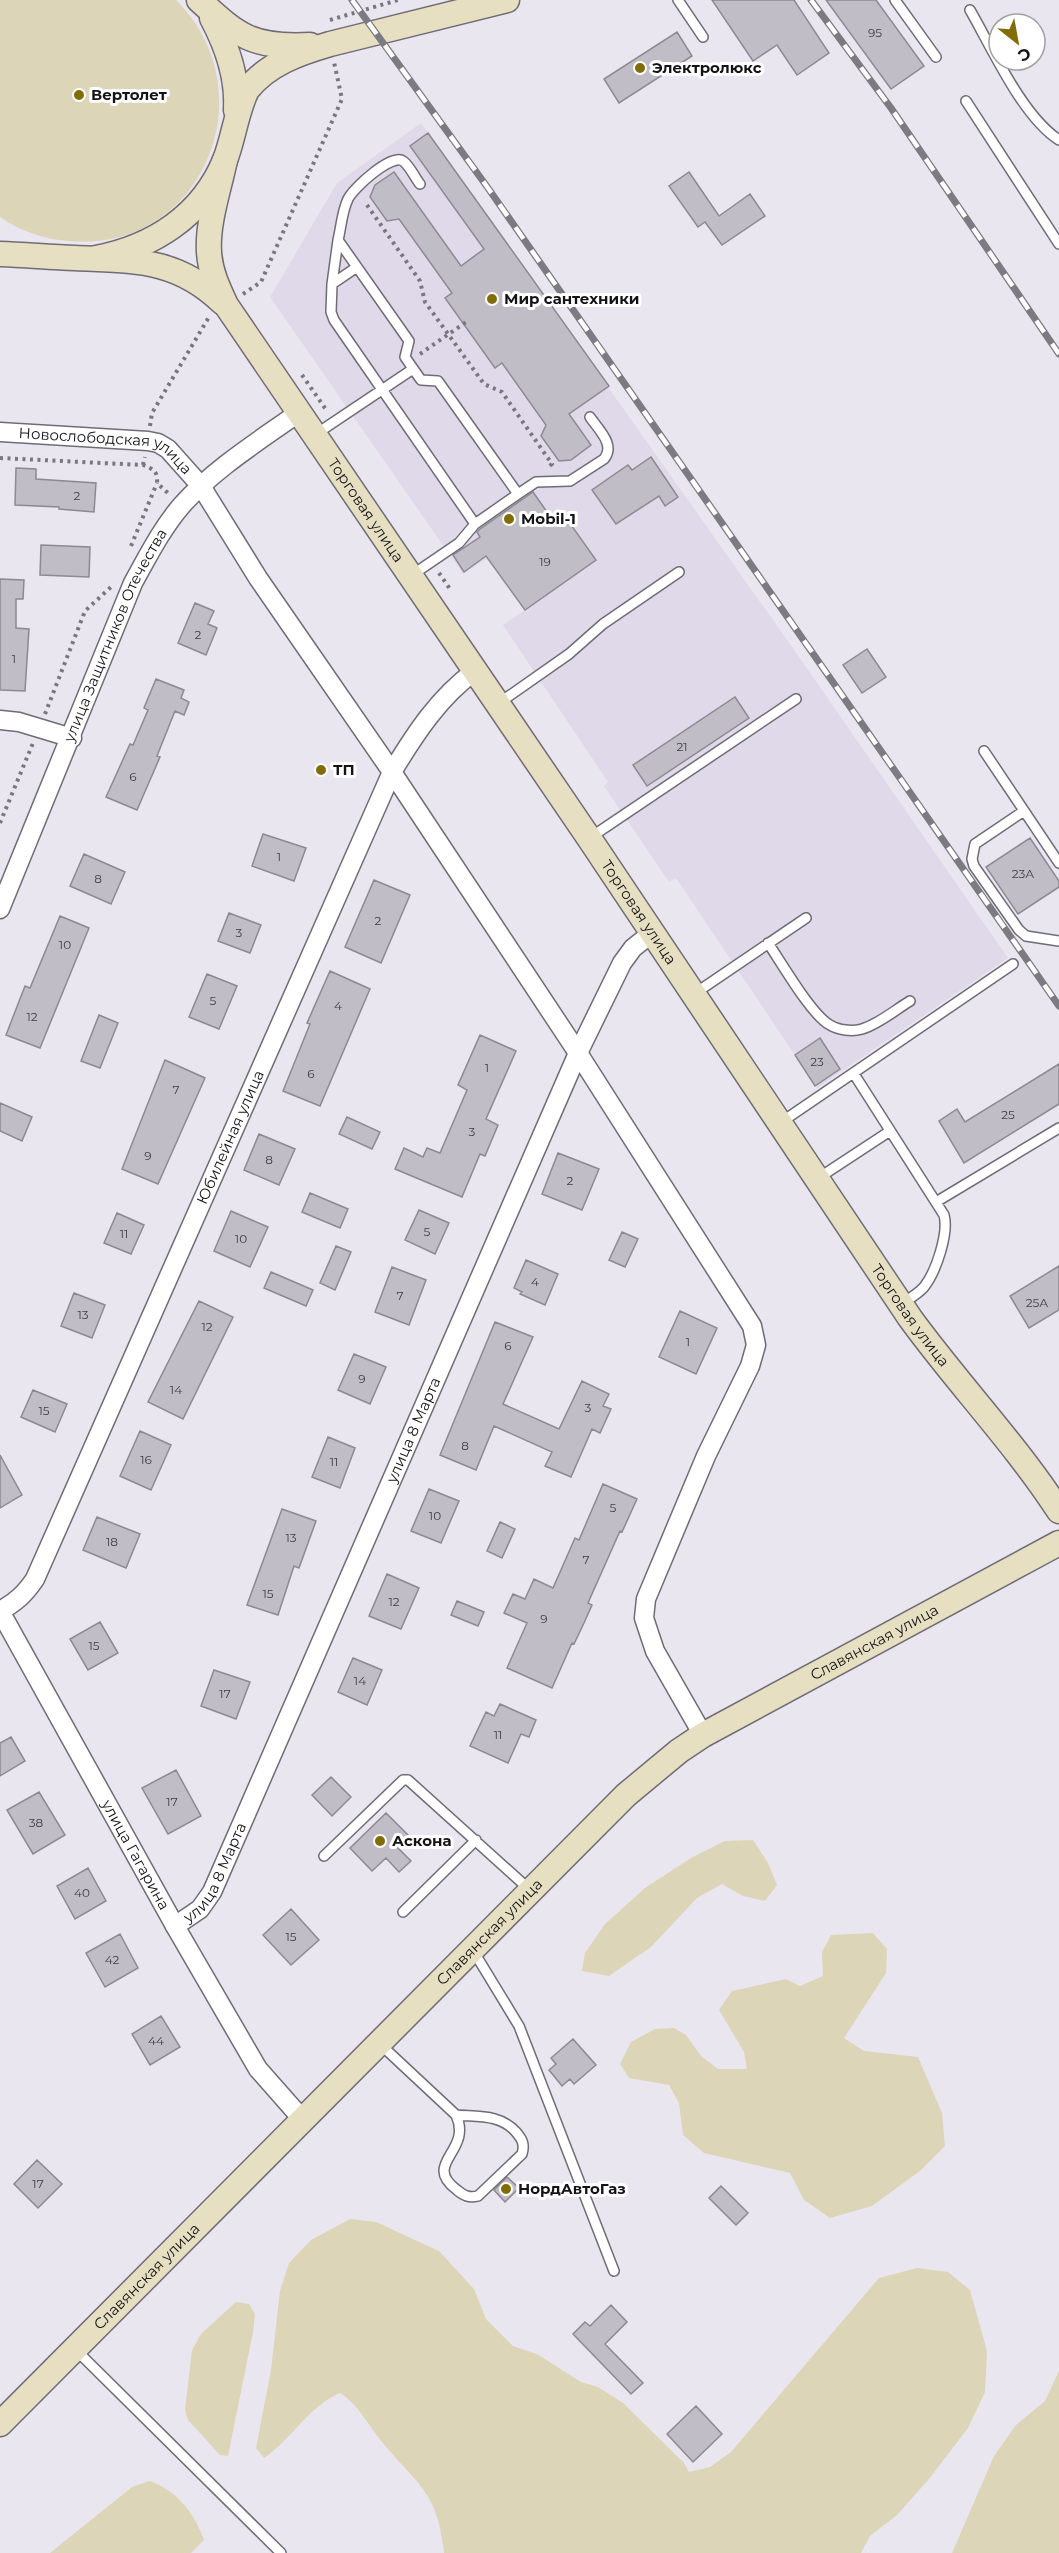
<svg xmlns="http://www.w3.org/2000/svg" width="1059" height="2553" viewBox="0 0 1059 2553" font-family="Montserrat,sans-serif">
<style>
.built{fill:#dfd9e9}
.green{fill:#ddd5b7}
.building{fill:#c0bdc6;stroke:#8d8992;stroke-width:1.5}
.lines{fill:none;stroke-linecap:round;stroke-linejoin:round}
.lane-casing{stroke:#6f6c75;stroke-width:12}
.street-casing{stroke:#6f6c75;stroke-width:21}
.secondary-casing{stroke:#6f6c75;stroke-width:27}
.path{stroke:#79767d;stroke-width:4;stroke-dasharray:3 4.5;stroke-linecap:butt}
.lane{stroke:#fff;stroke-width:9}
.street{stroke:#fff;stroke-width:18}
.secondary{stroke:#e6dfc1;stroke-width:24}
.rail-casing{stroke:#7d7b82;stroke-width:7}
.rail{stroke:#fff;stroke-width:4.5;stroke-dasharray:14;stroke-linecap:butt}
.poi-dot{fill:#816c07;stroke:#fff;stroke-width:2}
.labels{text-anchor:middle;stroke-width:6;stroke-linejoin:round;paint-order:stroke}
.number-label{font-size:12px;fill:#3f3e43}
.poi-label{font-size:15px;font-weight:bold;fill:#141317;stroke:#fff;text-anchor:start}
.street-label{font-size:15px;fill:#141317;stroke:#fff}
</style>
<rect width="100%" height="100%" fill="#eae6f0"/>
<path class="built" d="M421,123L797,654L1008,958L817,1088L676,878L669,882L604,786L608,782L503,625L525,610L488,558L463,574L270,297L337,183Z"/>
<path class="green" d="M0,0H176C269,92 202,254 68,241C44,239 20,231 0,217Z
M753,1840L768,1863L777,1885L765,1901L743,1896L722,1884L697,1898L651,1947L609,1976L582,1971L585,1953L605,1924L645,1888L691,1858L725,1841Z
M873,1933L887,1949L886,1973L844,2038L864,2051L918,2057L942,2113L945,2146L920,2171L872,2206L830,2218L804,2200L790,2173L704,2153L683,2135L679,2103L669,2085L629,2078L620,2064L631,2042L655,2029L674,2028L686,2035L701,2056L718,2069H747L744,2052L719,2010L732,1991L786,1979L800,1986L823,1976L822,1952L831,1935Z
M350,2219L376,2222L439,2251L474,2289L486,2319L513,2346L537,2354L581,2382L598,2387L623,2403L684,2463L689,2472L710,2467L731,2452L879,2278L917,2268L948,2272L970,2290L987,2351L985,2392L968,2428L929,2479L897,2515L870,2536L861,2553H444C437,2490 419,2487 382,2442C368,2425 359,2405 340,2393C310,2405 291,2440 264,2458L256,2448L271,2370L280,2291L289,2263L311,2240Z
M236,2302L249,2304L255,2314L253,2332L228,2456L220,2455L188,2420L185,2410L192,2350L201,2334Z
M1059,2371V2553H952L994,2456L1016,2425L1045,2401Z
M149,2481C176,2489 195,2514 204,2540L191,2553H50L132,2487Z"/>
<path class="building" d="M712,0H794L829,53L797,75L777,45L753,61Z
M826,0H876L924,66L891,89Z
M677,32L692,56L619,103L604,79Z
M428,133L609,386L569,414L591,445L571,460L559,461L541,436L546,425L502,363L495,368L445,298L452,293L399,219L387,221L370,197L375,185L394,172L461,266L484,249L410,146Z
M689,172L719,216L750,194L765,216L722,245L705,222L698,227L669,186Z
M651,457L678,497L665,506L659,496L616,524L592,490L628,465L632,470Z
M16,468L36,469V479L96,483L94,512L59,509V507L15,505Z
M533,492L554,522L564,515L596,560L525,610L486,556L464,572L453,555L480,537L477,532L480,529Z
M41,545L90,547L89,577L40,575Z
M0,579L24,580L23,599H16V628L29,629L25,691L0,690Z
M195,603L214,611L208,624L217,628L206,655L178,643Z
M867,649L886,677L862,693L843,665Z
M156,679L184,690L181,698L189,702L184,715L175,711L157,756L160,757L137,810L106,797L130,744L133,745L148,710L144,708Z
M735,697L749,718L647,786L633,765Z
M263,834L306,848L294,881L252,866Z
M1030,838L1059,881V887L1018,914L986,867Z
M84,854L125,872L111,904L70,886Z
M374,880L410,895L381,963L345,947Z
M229,913L261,925L250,953L218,941Z
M60,916L89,928L40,1048L6,1035L25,986L30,988Z
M330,971L370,989L320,1106L283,1091L310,1024L307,1023Z
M207,974L237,986L219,1029L189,1017Z
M99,1015L118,1023L100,1068L81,1061Z
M480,1035L516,1051L486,1119L498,1125L485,1156L480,1154L462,1197L395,1169L404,1148L423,1157L427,1148L440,1153L467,1090L458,1085Z
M820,1038L840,1069L815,1086L795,1055Z
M165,1060L205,1078L158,1184L122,1169Z
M1059,1064V1104L964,1163L939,1121L957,1109L965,1122Z
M0,1103L32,1117L22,1141L0,1131Z
M347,1117L380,1132L372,1149L339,1134Z
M259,1134L295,1149L279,1185L244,1170Z
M558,1153L599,1169L582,1210L542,1194Z
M310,1193L348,1209L340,1228L302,1212Z
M419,1210L449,1223L435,1254L405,1240Z
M231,1211L268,1227L250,1267L214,1251Z
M117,1213L144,1225L131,1254L104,1243Z
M622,1232L638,1239L625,1267L609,1260Z
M336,1246L351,1252L335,1290L320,1283Z
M526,1260L558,1274L545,1305L520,1294L522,1292L514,1288Z
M1059,1266V1310L1029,1328L1010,1296Z
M392,1267L426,1280L409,1325L375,1312Z
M271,1272L313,1290L306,1306L264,1288Z
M74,1293L105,1305L92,1338L61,1326Z
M199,1301L233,1317L183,1419L148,1402Z
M680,1311L717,1328L696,1374L659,1357Z
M495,1322L533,1337L503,1404L559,1429L582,1381L609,1394L603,1406L611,1409L600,1433L592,1429L571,1477L545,1466L552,1452L494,1426L476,1470L440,1455Z
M354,1354L386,1367L370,1404L338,1390Z
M33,1390L67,1404L55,1432L21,1417Z
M140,1431L171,1445L151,1490L120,1476Z
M328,1437L355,1448L340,1488L312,1477Z
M0,1455L22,1495L0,1508Z
M603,1484L637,1499L622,1532L620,1531L588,1603L592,1605L584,1623L574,1644L572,1643L552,1688L507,1668L527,1623L504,1613L513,1594L525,1599L534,1579L553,1588L575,1538L579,1540Z
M429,1489L459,1501L441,1543L411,1531Z
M282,1509L316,1521L299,1568L294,1566L278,1615L247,1605Z
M97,1517L140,1534L126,1568L83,1550Z
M500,1522L515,1529L502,1558L487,1551Z
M387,1574L419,1588L401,1629L369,1616Z
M457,1601L484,1612L478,1626L451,1615Z
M100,1622L118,1653L88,1670L70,1639Z
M353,1658L382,1670L367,1705L338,1692Z
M214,1670L250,1682L236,1719L201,1706Z
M500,1704L536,1720L529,1737L521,1734L508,1763L470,1746L486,1712L494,1716Z
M11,1737L25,1761L0,1776V1743Z
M176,1770L201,1816L168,1834L142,1788Z
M331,1777L351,1797L332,1816L312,1795Z
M39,1792L65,1835L33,1854L7,1810Z
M386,1813L409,1836L397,1847L411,1861L399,1872L386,1858L372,1871L350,1848Z
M88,1868L106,1901L75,1919L57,1886Z
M291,1909L319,1940L291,1965L263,1935Z
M120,1934L138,1968L105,1987L86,1953Z
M161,2016L180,2047L150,2065L132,2034Z
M573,2039L596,2065L574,2084L570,2079L562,2086L549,2070L556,2064L551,2058Z
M37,2160L62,2184L38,2208L14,2184Z
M507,2177L519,2188L505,2202L494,2190Z
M721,2186L748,2213L736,2225L709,2198Z
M611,2305L627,2322L605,2344L643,2383L631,2394L573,2334L585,2322L590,2326Z
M696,2406L722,2434L693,2462L667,2434Z"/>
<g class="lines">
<defs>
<path id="lane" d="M678,0L703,37
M895,0L936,57
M970,10C992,48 1022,116 1059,140
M966,101L1059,244
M357,267L332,284L331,312L334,320L475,524
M332,284L338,240
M316,434L413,369
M518,494L536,482L570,481L604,459C616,445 598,429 590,417
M412,575L459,543L475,524L518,494L438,381L421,380L405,357L409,341L338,240C341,228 342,211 348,199C353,188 392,153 403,161C410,166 415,178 420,184
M499,703L569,654L603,624L679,572
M984,751L1059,863
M1024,811L975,844L972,859L974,866L1019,930L1026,936L1059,941
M591,837L796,699
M768,943C781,962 812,1016 830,1025C838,1030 852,1032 862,1029C879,1024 895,1010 910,1001
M694,994L806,918
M854,1074L944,1215C949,1233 936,1272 924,1287C918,1294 909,1299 901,1304
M780,1123L1013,964
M817,1179L890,1131
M936,1202L1059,1128
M324,1856L403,1780H408L530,1890
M403,1912L476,1840
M474,1952L519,2026L614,2271
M380,2044L456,2115C473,2152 421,2163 457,2190C464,2196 469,2198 478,2196L522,2154C525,2144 522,2139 516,2132C500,2114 478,2117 456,2115
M75,2349L281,2553"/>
<g id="street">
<path id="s1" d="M0,432L148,441L158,443L168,449L201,486L258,578L392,772L578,1053L752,1326L756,1345L750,1366L706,1456L646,1599L644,1618L655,1651L703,1735"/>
<path d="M0,720L19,722L72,738"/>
<path id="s2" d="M0,909L133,583C148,556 162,528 182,505C215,468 259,441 298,413"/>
<path id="s3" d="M0,1611C16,1602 25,1594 35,1579L392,772C415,734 439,697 475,671"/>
<path id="s4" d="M0,1611L175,1926L258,2069L303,2120"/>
<path id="s5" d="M175,1926L200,1909L212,1892L578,1053L622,963L633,948L652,933"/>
</g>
<g id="secondary">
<path d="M199,0C239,37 253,48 310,45"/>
<path d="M212,18C227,46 238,77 236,110"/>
<path id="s6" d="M225,160C219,189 207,223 209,252C210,271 218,288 226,305L589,838L910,1318C958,1384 1014,1442 1059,1511"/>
<path d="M0,254C25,255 50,257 75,258C134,261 176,258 222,302"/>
<path d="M96,258C153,247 202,216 225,160C234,137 236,112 247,90C267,64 299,53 330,44L507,0"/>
<path id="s7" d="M0,2424L626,1795L679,1751L703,1735L1059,1543"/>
</g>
</defs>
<use href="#lane" class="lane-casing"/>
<use href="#street" class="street-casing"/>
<use href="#secondary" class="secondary-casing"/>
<path class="path" d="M330,20L398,0
M367,205L420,281L425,302L484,384L502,392L552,464L547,468
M243,294L261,282L342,99L334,62
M420,354L469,320
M302,375L327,411
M150,426L152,413L209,317
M0,458L143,465C153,469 158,471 157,483L169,494
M143,465L145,457
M131,546L157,483
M439,573L450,589
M45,714L85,611L111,587
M0,823L33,743"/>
<use href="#lane" class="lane"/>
<use href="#street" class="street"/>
<use href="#secondary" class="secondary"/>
<defs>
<path id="rail" d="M352,0L488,188L1059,1006
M811,0L891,108L1059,354"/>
</defs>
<use href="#rail" class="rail-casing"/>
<use href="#rail" class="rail"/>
</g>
<g class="poi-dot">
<circle cx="640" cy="68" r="6"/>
<circle cx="79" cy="95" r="6"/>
<circle cx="492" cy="299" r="6"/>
<circle cx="509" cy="519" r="6"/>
<circle cx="321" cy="770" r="6"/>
<circle cx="380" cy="1841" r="6"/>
<circle cx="506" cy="2189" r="6"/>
</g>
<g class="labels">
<g class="number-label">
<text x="875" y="37">95</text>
<text x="77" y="500">2</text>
<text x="545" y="566">19</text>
<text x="198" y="639">2</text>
<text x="14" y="663">1</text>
<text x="682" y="751">21</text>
<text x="133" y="781">6</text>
<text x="279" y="861">1</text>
<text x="1023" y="878">23А</text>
<text x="98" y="883">8</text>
<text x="378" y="925">2</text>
<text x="239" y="937">3</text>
<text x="65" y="949">10</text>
<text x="213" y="1005">5</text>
<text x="338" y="1010">4</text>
<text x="32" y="1021">12</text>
<text x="817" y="1066">23</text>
<text x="487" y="1072">1</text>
<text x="311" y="1078">6</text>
<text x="176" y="1094">7</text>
<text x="1008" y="1119">25</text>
<text x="472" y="1136">3</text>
<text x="148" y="1160">9</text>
<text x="269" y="1164">8</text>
<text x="570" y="1185">2</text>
<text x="427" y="1236">5</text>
<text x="124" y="1238">11</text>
<text x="241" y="1243">10</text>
<text x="535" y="1286">4</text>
<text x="400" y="1300">7</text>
<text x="1037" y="1307">25А</text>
<text x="83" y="1319">13</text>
<text x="207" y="1331">12</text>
<text x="688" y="1346">1</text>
<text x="508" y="1350">6</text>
<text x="362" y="1383">9</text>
<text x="176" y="1394">14</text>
<text x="588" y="1412">3</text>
<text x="44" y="1415">15</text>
<text x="465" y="1450">8</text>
<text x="146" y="1464">16</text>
<text x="334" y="1466">11</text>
<text x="613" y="1512">5</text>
<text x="435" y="1520">10</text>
<text x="291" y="1542">13</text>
<text x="112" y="1546">18</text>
<text x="586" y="1564">7</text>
<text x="268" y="1598">15</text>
<text x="394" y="1606">12</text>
<text x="544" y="1623">9</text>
<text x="94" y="1650">15</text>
<text x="360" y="1685">14</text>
<text x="225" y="1698">17</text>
<text x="498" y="1739">11</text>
<text x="172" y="1806">17</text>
<text x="36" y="1827">38</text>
<text x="82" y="1897">40</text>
<text x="291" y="1941">15</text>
<text x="112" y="1964">42</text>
<text x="156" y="2045">44</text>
<text x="38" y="2188">17</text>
</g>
<g class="poi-label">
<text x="652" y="73">Электролюкс</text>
<text x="91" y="100">Вертолет</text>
<text x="504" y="304">Мир сантехники</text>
<text x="521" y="524">Mobil-1</text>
<text x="333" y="775">ТП</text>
<text x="392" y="1846">Аскона</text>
<text x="518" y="2194">НордАвтоГаз</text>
</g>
<g class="street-label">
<text dy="5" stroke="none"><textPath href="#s1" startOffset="110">Новослободская улица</textPath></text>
<text dy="5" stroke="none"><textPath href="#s6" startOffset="398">Торговая улица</textPath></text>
<text dy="5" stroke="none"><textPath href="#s2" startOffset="297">улица Защитников Отечества</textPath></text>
<text dy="5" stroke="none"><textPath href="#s6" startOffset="884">Торговая улица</textPath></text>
<text dy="5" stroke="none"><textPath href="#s3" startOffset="531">Юбилейная улица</textPath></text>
<text dy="5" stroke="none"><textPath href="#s6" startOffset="1370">Торговая улица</textPath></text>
<text dy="5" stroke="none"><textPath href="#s5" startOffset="555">улица 8 Марта</textPath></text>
<text dy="5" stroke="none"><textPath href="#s7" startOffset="1180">Славянская улица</textPath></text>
<text dy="5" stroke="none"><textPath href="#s4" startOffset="279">улица Гагарина</textPath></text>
<text dy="5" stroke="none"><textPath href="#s5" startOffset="69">улица 8 Марта</textPath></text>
<text dy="5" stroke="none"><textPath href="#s7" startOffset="694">Славянская улица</textPath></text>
<text dy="5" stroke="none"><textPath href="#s7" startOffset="208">Славянская улица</textPath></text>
</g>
</g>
<g transform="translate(1017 42) rotate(149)"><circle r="28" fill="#ffffff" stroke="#a1a1a2" stroke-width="1.5"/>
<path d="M0-4.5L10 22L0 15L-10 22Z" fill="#816c07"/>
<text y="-9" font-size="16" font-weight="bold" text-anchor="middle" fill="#141317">С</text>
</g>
</svg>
